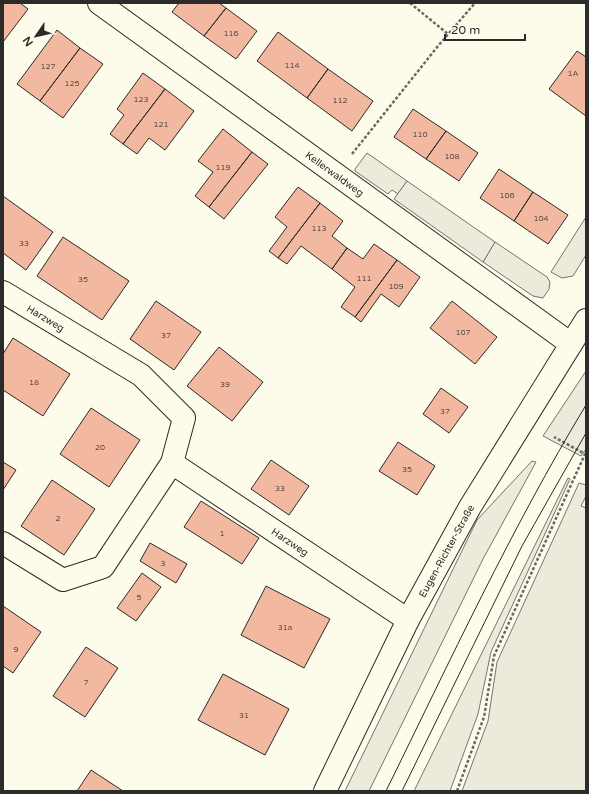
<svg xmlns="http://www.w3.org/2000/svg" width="589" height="794" viewBox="0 0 589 794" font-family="'Varela Round',sans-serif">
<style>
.green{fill:#ecebdb;stroke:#74746e}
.parking{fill:#eceadb;stroke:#74746e}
.building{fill:#f2b8a0;stroke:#2b2b2b}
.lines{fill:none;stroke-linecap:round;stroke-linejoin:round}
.minor-casing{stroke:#2b2b2b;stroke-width:24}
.major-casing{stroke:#2b2b2b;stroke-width:24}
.path{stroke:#6a6964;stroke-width:2.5;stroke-dasharray:3 2;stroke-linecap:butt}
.minor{stroke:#fdfbea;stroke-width:22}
.major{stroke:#fdfbea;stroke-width:22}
.tram{stroke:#2b2b2b;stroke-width:1}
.labels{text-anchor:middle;stroke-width:3;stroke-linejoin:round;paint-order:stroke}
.number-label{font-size:8px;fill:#5d4e48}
.street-label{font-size:10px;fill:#2b2b2b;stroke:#fdfbea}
</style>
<rect width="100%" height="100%" fill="#fdfbea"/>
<path class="green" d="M367,153L407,181L398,194L392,190L388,194L355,171V169Z
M586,217V255L573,276L562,278L551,272Z
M495,242L547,277L550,282L549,289L543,298L533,296L483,262Z
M532,461L536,462L483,559L369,791H345L477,520Z
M568,478L570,479L491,652L478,714L450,791H414Z
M579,483L586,485V496L581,506L586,508V791H462L488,721L497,662Z"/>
<path class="parking" d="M407,181L495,242L483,262L394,199Z
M586,371V449L581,456L543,436Z"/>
<path class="building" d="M3,3H20L28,9L3,42Z
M179,3H219L226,8L204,36L172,12Z
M226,8L257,31L236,59L204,36Z
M57,30L80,48L40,101L17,84Z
M278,32L328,69L307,98L257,61Z
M80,48L103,64L63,118L40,101Z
M577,51L586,57V116L549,89Z
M328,69L373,101L352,131L307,98Z
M143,73L165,89L123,144L110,134L124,115L117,109Z
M165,89L194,111L165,150L149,138L137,154L123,144Z
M413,109L446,131L426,159L394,137Z
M223,129L252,152L209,207L195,196L213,172L198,161Z
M446,131L478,153L459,181L426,159Z
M252,152L268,164L224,219L209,207Z
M499,169L533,192L514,221L480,198Z
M298,187L320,203L278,258L269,251L287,227L275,217Z
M533,192L568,215L548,244L514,221Z
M3,196L53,232L26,270L3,253Z
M320,203L343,221L332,236L347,248L332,269L301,246L287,264L278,258Z
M63,237L129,281L102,320L37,276Z
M374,244L397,260L355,317L341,307L355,287L332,269L347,248L363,259Z
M397,260L420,277L399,307L381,294L361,322L355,317Z
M156,301L201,332L174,370L130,339Z
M452,301L497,337L475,364L430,328Z
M13,338L70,374L43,416L3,390V354Z
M219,347L263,382L232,421L187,386Z
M441,388L468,407L449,433L423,414Z
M91,408L140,440L109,487L60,454Z
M398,442L435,466L417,495L379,471Z
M271,460L309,486L289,515L251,489Z
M3,462L16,470L3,490Z
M52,480L95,509L64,555L21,526Z
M201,501L259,538L242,564L184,527Z
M150,543L187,564L176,583L140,561Z
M142,573L161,587L136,621L117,608Z
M266,586L330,619L304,668L241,635Z
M3,606L41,632L13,673L3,666Z
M86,647L118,668L85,717L53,696Z
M223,674L289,709L265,755L198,720Z
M91,770L123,791H77Z"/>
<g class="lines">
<defs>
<g id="minor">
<path id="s1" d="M99,3L571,344"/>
<path id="s2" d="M3,292L141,375L184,418L172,463L103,567L63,580L3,543"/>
<path id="s3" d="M172,463L408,620"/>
</g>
<g id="major">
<path id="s4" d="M325,791L408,620L470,507L586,320"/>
</g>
</defs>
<use href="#minor" class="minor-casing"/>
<use href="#major" class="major-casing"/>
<path class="path" d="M410,3L448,34
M352,154L438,46L475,3
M457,791L484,717L494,656L585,454L554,437"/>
<use href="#minor" class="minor"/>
<use href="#major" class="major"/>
<path class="tram" d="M386,791C450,661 511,529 586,405
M402,791L522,546L586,433"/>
</g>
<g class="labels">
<g class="number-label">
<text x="231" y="36">116</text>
<text x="292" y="68">114</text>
<text x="48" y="69">127</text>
<text x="573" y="76">1A</text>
<text x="72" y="86">125</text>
<text x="141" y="102">123</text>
<text x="340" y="103">112</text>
<text x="161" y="127">121</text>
<text x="420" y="137">110</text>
<text x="452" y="159">108</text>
<text x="223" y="170">119</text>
<text x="507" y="198">106</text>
<text x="541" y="221">104</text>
<text x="319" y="231">113</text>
<text x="24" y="246">33</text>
<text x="364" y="281">111</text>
<text x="83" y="282">35</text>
<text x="396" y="289">109</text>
<text x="463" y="335">107</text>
<text x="166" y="338">37</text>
<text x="34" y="385">18</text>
<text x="225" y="387">39</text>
<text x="445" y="414">37</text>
<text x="100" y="450">20</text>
<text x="407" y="472">35</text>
<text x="280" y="491">33</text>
<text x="58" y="521">2</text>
<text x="222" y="536">1</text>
<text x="163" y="566">3</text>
<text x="139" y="600">5</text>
<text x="285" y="630">31a</text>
<text x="16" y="652">9</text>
<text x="86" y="685">7</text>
<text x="244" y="718">31</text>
</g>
<g class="street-label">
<text dy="4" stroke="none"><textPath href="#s1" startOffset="291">Kellerwaldweg</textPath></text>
<text dy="4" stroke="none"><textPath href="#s2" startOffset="50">Harzweg</textPath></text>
<text dy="4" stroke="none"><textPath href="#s3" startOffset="142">Harzweg</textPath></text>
<text dy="4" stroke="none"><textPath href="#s4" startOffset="269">Eugen-Richter-Straße</textPath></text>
</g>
</g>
<rect width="589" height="794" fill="none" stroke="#2b2b2b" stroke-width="8"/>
<g transform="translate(36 36) rotate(236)" stroke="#fdfbea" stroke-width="3" paint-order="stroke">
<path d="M0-3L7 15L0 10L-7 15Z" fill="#2b2b2b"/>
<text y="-6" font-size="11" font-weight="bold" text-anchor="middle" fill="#2b2b2b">N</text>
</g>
<path d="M445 34v6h80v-6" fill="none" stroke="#2b2b2b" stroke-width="2"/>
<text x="451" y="34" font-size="12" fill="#2b2b2b" stroke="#fdfbea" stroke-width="3" paint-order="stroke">20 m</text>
</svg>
